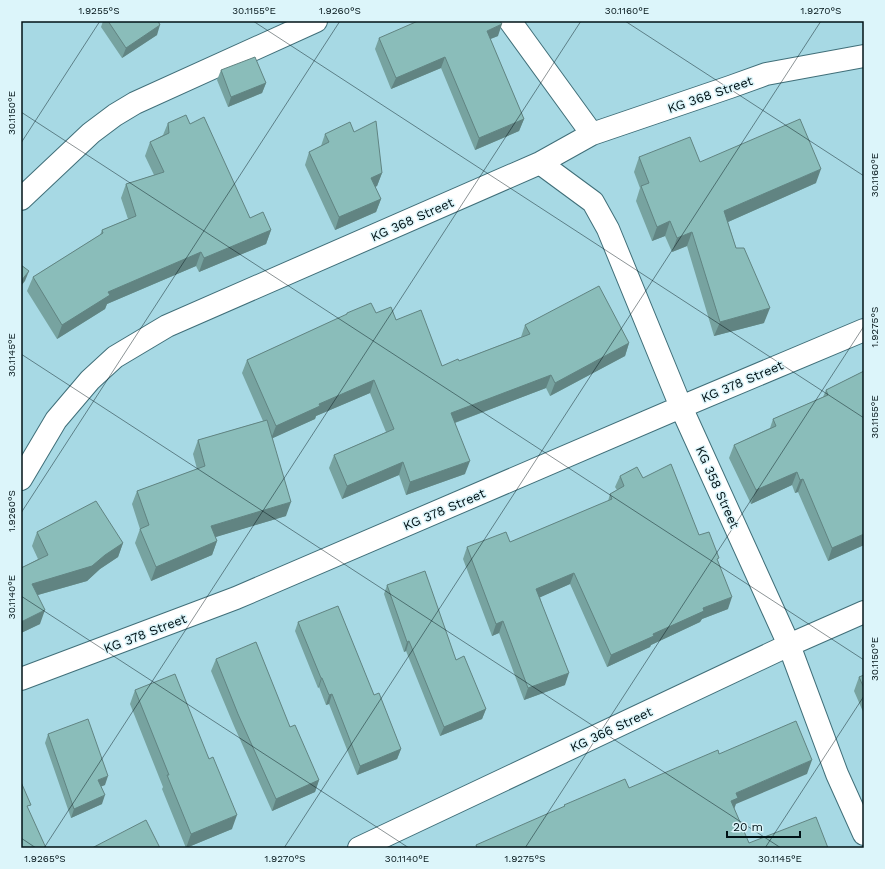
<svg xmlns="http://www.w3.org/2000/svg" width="885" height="869" viewBox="0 0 885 869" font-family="'Work Sans',sans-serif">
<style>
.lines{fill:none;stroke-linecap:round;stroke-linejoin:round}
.minor-casing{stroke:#406f79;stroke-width:24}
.minor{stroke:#fff;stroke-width:22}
.wall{fill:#77a3a0}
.shaded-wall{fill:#618482}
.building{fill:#8abdba;stroke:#618482}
.ticks{fill:none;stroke:#011216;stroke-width:1;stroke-opacity:0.45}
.labels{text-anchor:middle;stroke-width:3;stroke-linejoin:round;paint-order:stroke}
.street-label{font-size:13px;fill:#011216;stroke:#dcf5fa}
.neatline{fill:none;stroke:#011216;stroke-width:1.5}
.ticks-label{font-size:10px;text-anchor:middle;fill:#011216}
</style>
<rect width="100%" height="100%" fill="#a7d9e4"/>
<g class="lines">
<defs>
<path id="minor" d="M510,21L592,134
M540,163L593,202L608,229L681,407L789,645L837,774L864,834
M21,199L91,133L115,115L135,103L316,21
M21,479L56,420L90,380L115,357L167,326L540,163L592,134L730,87L766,74L864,56
M21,679L236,598L681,407L864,330
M359,848L789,645L864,612"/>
</defs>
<use href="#minor" class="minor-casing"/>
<use href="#minor" class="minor"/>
</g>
<path class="wall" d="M103,21H158L157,35L122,58L101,27Z
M498,36L490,39L524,119L519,131L475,150L441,68L391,89L375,49L379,38Z
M221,70L266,83L262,93L228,107L217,80Z
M168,123L190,124L250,218L271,230L266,244L199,272L196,266L107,304L105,309L57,339L27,291L33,277L100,235L102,230L128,219L121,198L126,184L154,175L145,156L150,142L163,135Z
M354,132L382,173L377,186L375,187L381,199L376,212L335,230L305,165L309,152L321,146L325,134Z
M639,157L700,162L816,183L728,222L736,248L764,323L714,336L687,246L672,252L665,236L652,241L636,201L640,188L634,172Z
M347,313H376L396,320L442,366L459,361L521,337L525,325L629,343L625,356L550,396L546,388L455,423L465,474L406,495L399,475L342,499L329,468L334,455L386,432L370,393L316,416L315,419L272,438L286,516L215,537L217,541L212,555L151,581L135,543L140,529L132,504L137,491L197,469L193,454L198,440L263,421L242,373L247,360L346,315Z
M864,371V545L828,561L798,492L795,493L792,485L751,504L729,458L734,445L770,428L773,419L823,397L826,390Z
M620,476L643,478L699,535L718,562L728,609L702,619L700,622L651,645L650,647L607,667L570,584L540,597L565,685L524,700L499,633L492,636L463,559L467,547L510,542L608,501L610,494L617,490L615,487Z
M37,532L123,543L118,557L100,569L87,581L38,595L40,624L21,633V568L38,559L32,546Z
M387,585L456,660L486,709L482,719L440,736L406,651L404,652L384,594Z
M298,622L374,695L401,749L397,759L357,775L329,704L326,705L319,687L318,688L295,631Z
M216,659L290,727L319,780L315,792L272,811L234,726L211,671Z
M864,675V714L854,691L859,677Z
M135,690L232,829L186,848L162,789L163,787L130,704Z
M48,734L105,785L101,786L102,804L71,818L45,743Z"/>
<path class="shaded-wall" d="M502,24L498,36L483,42L487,31Z
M160,25L157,35L122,58L126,48Z
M445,57L441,68L391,89L396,78Z
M266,83L262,93L228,107L231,97Z
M524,119L519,131L475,150L479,138Z
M821,169L816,183L719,226L724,211Z
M382,173L377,186L367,191L371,178Z
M381,199L376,212L335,230L339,217Z
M670,221L665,236L652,241L657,227Z
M271,230L266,244L199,272L204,258Z
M692,232L687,246L672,252L677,238Z
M201,252L196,266L107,304L105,309L57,339L62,325L108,292Z
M29,271L25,281L21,286V281Z
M770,308L764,323L714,336L720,322Z
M629,343L625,356L550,396L555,383Z
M551,375L546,388L446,426L451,413Z
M374,380L370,393L316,416L315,419L271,439L276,426L319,404Z
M470,461L465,474L406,495L410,482Z
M403,462L399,475L342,499L347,486Z
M797,472L792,485L751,504L756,490Z
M803,479L798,492L795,493L800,480Z
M291,502L286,516L206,540L211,526Z
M864,534V545L828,561L832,548Z
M217,541L212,555L151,581L156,567Z
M123,543L118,557L100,569L87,581L27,598L32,584L105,555Z
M574,573L570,584L532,601L536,589Z
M732,597L728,609L702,619L700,622L651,645L650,647L607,667L611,655L703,608Z
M45,610L40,624L21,633V622Z
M503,621L499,633L492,636L496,624Z
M409,641L406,651L404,652L407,642Z
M569,673L565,685L524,700L528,688Z
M321,678H322L319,687L318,688Z
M332,694L329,704L326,705L329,695Z
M486,709L482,719L440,736L444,727Z
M401,749L397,759L357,775L360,766Z
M812,760L807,774L736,804L733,812L731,801L736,793Z
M108,776L105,785L95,789L98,780Z
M319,780L315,792L272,811L276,799Z
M105,795L102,804L71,818L74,809Z
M237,815L232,829L186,848L191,834Z"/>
<path class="building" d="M108,21H158L160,25L126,48Z
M418,21H500L502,24L487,31L524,119L479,138L445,57L396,78L379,38Z
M255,57L266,83L231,97L221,70Z
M186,115L190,124L204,117L250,218L263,212L271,230L204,258L201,252L108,292L110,295L62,325L33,277L103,233L102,230L136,216L126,184L164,172L150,142L169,133L168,123Z
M800,119L821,169L724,211L736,248H744L770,308L720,322L692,232L677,238L670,221L657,227L641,186L649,183L639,157L690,137L700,162Z
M376,121L382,173L371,178L381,199L339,217L309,152L329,142L325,134L350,122L354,132Z
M21,265L29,271L21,281Z
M599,286L629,343L555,383L551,375L451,413L470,461L410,482L403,462L347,486L334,455L394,429L374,380L319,404L320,406L276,426L247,360L347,314V313L371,303L376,313L391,307L396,320L421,310L442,366L458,359L459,361L530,334L525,325Z
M864,371V534L832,548L803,479L800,480L797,472L756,490L734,445L776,426L773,419L828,395L826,390Z
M267,420L291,502L211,526L217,541L156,567L140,529L149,525L137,491L205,466L198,440Z
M671,464L699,535L709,532L719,558L717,559L732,597L703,608L704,611L653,634L654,636L611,655L574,573L536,589L569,673L528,688L503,621L496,624L467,547L506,532L510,542L612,499L610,494L624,486L620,476L637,467L643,478Z
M96,501L123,543L105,555L92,566L32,584L45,610L21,622V568L48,555L37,532Z
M425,571L456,660L464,656L486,709L444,727L409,641L407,642L387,585Z
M338,606L374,695L379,693L401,749L360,766L332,694L329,695L322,678H321L298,622Z
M256,642L290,727L295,725L319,780L276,799L238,714L216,659Z
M175,674L209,759L213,757L237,815L191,834L167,775H169L135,690Z
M864,675V688L859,677Z
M88,719L108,776L98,780L105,795L74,809L48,734Z
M796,721L812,760L736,793L738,798L731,801L749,843L816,817L828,848H477L476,845L565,806L564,805L625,779L629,788L718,750L719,754Z
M21,782L31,805L27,806L46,848H21Z
M146,820L160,848H92Z"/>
<path class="ticks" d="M253,21L864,418M625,21L864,176M21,112L864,660M21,143L100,21M21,354L781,848M21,513L340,21M21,596L409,848M21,838L36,848M44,848L581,21M284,848L821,21M525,848L864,326M765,848L864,696"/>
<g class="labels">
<g class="street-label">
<text transform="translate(710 94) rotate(-19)" y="5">KG 368 Street</text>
<text transform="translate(412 219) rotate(-24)" y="5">KG 368 Street</text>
<text transform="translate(742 381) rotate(-23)" y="5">KG 378 Street</text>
<text transform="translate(718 487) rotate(66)" y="5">KG 358 Street</text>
<text transform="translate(444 509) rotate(-23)" y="5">KG 378 Street</text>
<text transform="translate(145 633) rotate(-21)" y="5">KG 378 Street</text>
<text transform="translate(611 729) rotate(-25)" y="5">KG 366 Street</text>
</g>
</g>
<rect width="885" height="869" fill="none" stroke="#dcf5fa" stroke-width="44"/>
<path d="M727 831v6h73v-6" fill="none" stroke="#011216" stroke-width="2"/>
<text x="733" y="831" font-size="12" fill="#011216" stroke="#dcf5fa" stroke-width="3" paint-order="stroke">20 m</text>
<rect x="22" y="22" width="841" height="825" class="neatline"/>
<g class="ticks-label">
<text x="99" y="14">1.9255°S</text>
<text x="254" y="14">30.1155°E</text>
<text x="340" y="14">1.9260°S</text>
<text x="627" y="14">30.1160°E</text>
<text x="821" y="14">1.9270°S</text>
<text transform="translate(11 113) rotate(-90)" y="4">30.1150°E</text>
<text transform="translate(874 175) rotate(-90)" y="4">30.1160°E</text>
<text transform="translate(874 327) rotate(-90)" y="4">1.9275°S</text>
<text transform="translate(11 355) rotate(-90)" y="4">30.1145°E</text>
<text transform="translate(874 417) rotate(-90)" y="4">30.1155°E</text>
<text transform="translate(11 511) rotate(-90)" y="4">1.9260°S</text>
<text transform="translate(11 597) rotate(-90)" y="4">30.1140°E</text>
<text transform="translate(874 659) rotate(-90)" y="4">30.1150°E</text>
<text x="45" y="862">1.9265°S</text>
<text x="285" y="862">1.9270°S</text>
<text x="407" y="862">30.1140°E</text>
<text x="525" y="862">1.9275°S</text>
<text x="780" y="862">30.1145°E</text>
</g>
</svg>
